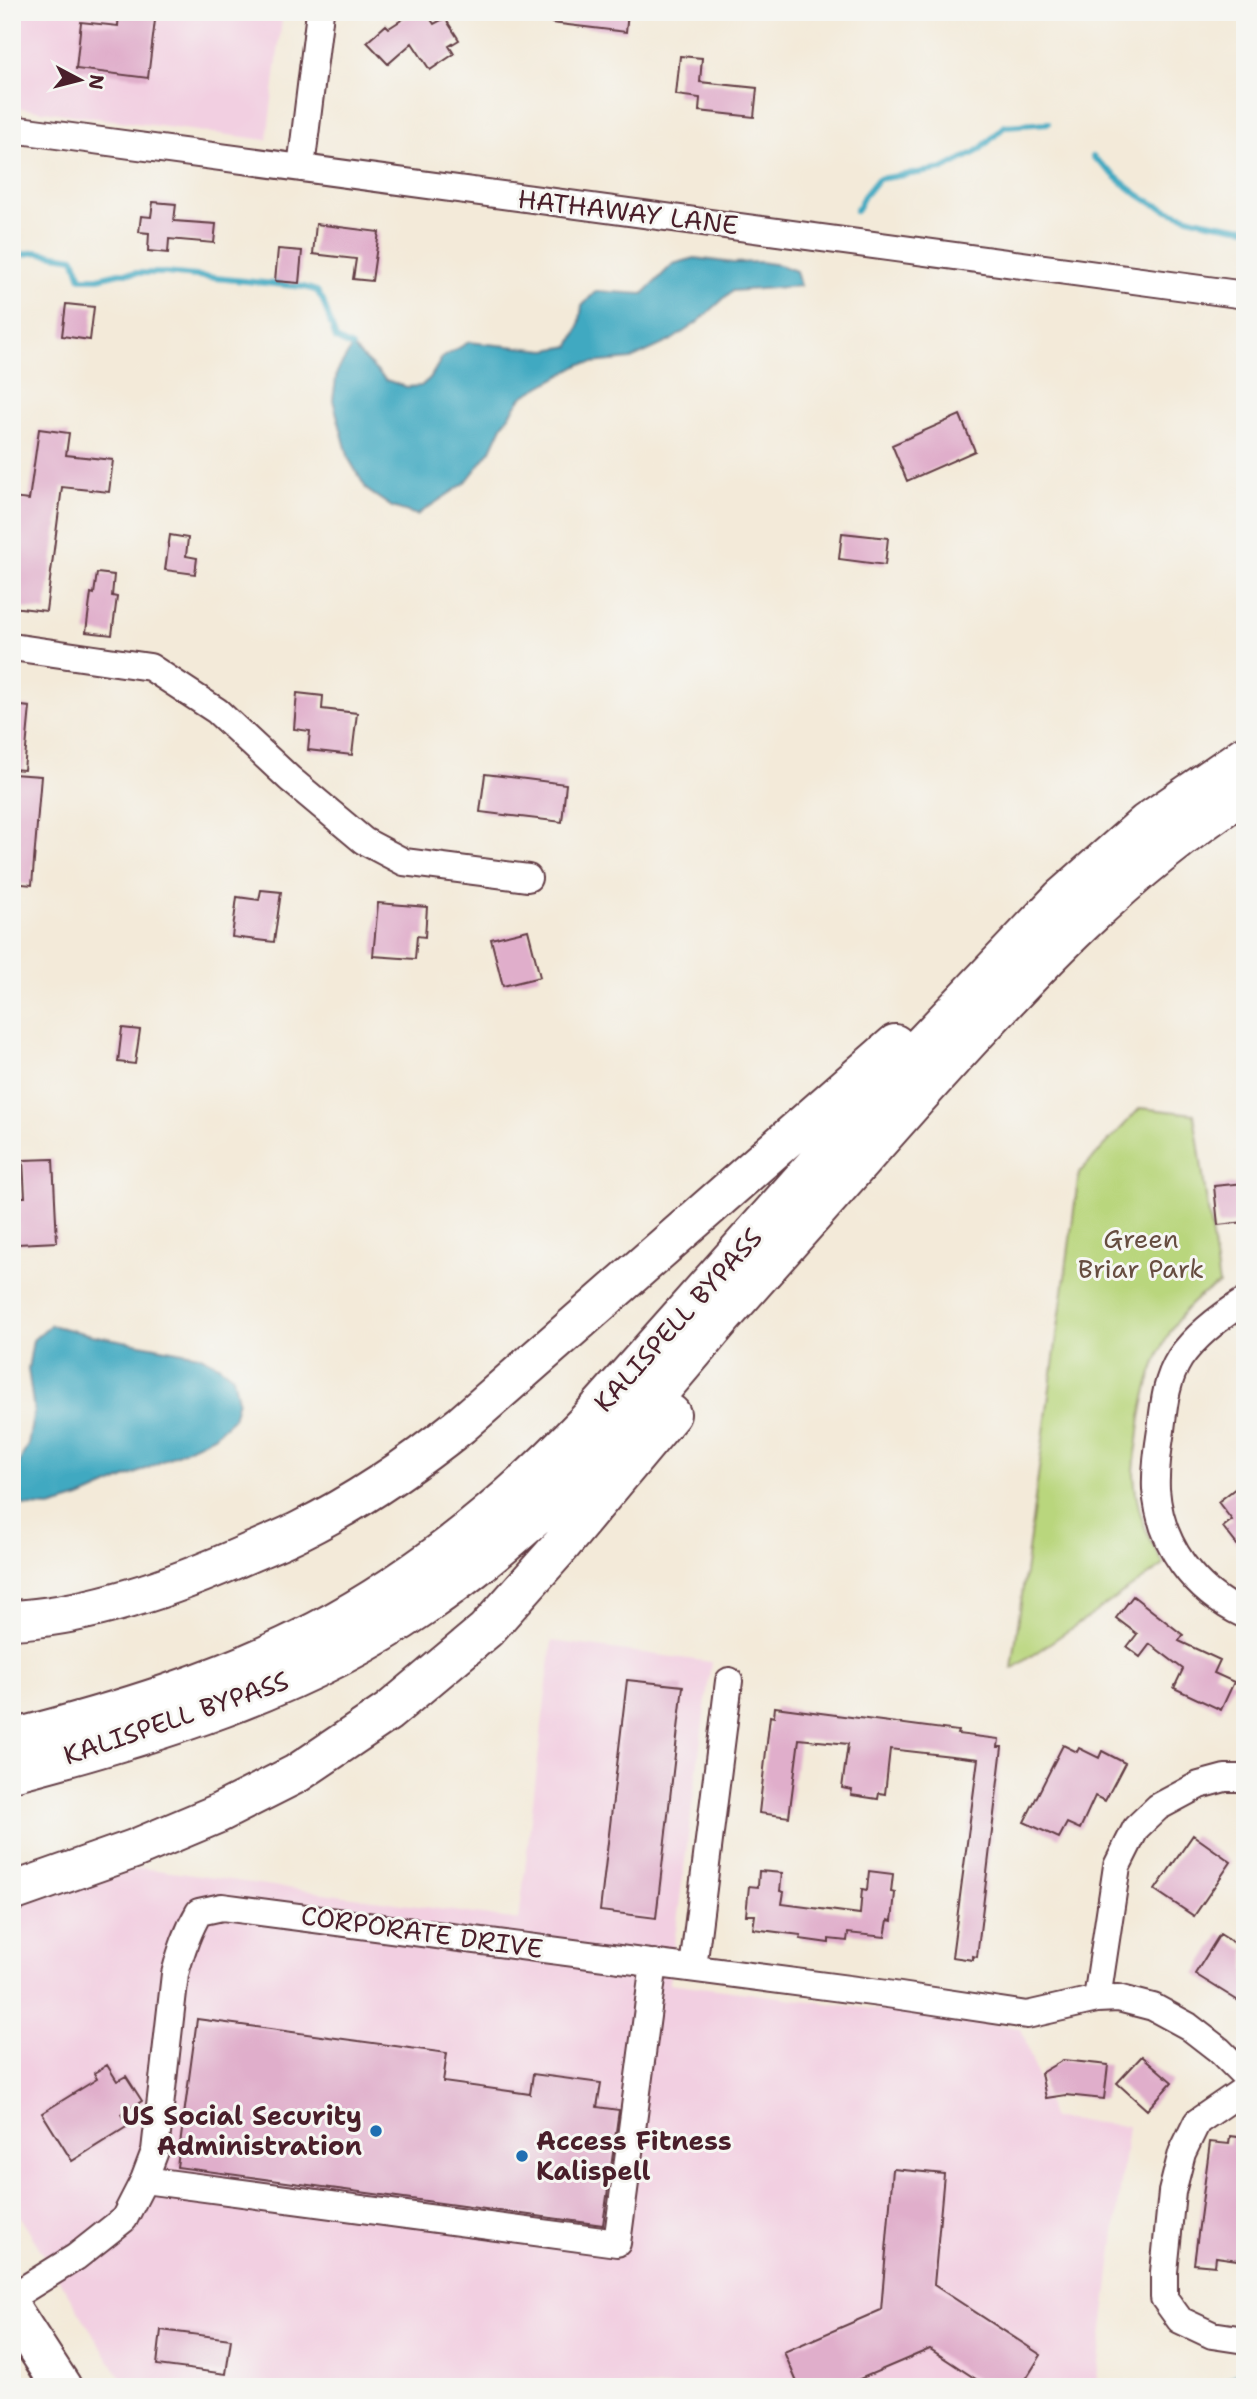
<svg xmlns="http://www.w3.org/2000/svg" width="1257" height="2399" viewBox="0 0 1257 2399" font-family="'Shantell Sans',sans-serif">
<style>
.built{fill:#f2cfe1}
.green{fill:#b9d67d;stroke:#827a54;stroke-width:2}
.water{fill:#41a9c1;stroke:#466476;stroke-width:2}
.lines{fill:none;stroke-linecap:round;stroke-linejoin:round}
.stream{stroke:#41a9c1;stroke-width:6}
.building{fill:#e0aecb}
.minor-casing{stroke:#633d45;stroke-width:30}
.highway-casing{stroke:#633d45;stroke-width:42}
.minor{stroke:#fff;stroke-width:26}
.highway{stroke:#fff;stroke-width:38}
.poi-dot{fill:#1f6fb2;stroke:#f6f6f2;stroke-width:2.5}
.labels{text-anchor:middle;stroke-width:6;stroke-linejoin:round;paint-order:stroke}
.street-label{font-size:26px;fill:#4a1f2b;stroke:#f6f6f2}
.park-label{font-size:26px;fill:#664d40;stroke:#f6f6f2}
.poi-label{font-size:26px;font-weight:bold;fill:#4a1f2b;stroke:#f6f6f2;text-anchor:end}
</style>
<rect width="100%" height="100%" fill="#f6f6f2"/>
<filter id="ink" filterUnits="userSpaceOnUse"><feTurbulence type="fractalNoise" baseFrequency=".0143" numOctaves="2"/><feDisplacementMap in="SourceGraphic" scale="14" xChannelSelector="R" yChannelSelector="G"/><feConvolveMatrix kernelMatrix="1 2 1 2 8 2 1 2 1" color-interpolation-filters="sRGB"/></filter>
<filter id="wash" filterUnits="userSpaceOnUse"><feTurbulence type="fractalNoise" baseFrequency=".00686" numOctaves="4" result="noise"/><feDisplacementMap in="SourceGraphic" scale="28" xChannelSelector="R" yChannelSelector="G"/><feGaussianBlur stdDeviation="1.57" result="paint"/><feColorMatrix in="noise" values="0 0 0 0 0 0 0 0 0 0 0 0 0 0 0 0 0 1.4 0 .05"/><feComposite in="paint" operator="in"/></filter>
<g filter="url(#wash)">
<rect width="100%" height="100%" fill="#f3ead9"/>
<path class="built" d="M12,12H283L267,140L12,107Z
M552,1641L711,1662L669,1983L1021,2028L1052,2118L1128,2126L1096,2387H126L12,2204V1905L142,1868L519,1920Z"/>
<path class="green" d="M1140,1108L1194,1114L1219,1285C1165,1308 1143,1388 1138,1441C1136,1452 1134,1463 1134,1474C1136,1510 1146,1535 1164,1565L1012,1669L1079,1173Z"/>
<path class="water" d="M695,258L733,263L760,262L780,265L796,271L800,286L732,291L698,322L670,341L631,359L581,364L522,397L502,426L491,450L465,483L417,515L392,507L367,490L349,459L333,400L337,372L352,347L386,380L407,387L421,386L430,378L442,358L469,342L546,350L570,346L579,327L582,306L596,291L643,294L673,264Z
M50,1325L92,1335L199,1355L217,1364L233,1376L238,1400L233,1419L214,1436L148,1468L80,1498L50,1507L26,1506L12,1501V1478L28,1444L34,1411L28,1369L33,1340Z"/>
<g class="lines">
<path class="stream" d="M1093,157C1110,171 1126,188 1145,199C1176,217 1209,223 1245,228
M856,211L864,196L878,179L943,169L978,151L1005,126L1048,123
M12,257L35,252L74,258L81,278H98L119,273H166L304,287L317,291L323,301L336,339L352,347
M1218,2387L1245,2369"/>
</g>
<g id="blocks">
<path class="building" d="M119,12H156L148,78L76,69L81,22L118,26Z
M414,12H426L434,24L445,18L459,40L449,46L454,54L430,70L412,43L388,64L367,42L386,25L389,28Z
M553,12H628L626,32L552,23Z
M680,56L702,58L700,82L757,88L754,117L699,111L700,98L676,95Z
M153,202L176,204L174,221L216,224L214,243L169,239L168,253L148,251L149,233L139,232L141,216L151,217Z
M316,224L379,232L372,281L353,279L356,259L313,254Z
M278,249L302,251L299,283L275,281Z
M66,304L94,307L90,340L62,336Z
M960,415L975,451L907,481L892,445Z
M39,429L69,433L66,455L113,460L109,492L62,487L46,611L12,607L15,562H12V498L29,500Z
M842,533L888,538L885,565L839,559Z
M170,535L188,538L186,556L197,558L195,574L165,570Z
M97,573L114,575L112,596L117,597L112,635L86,632L91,593L94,594Z
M297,693L323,696L322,709L357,713L352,755L308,750L310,731L294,729Z
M12,705L30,707L24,770L12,769Z
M12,774L41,776L32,885L12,883Z
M485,774L566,784L562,822L480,812Z
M261,890L281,892L274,942L232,937L237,897L259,900Z
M378,903L427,907L425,937L417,936L415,959L373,956Z
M528,930L540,977L503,986L491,939Z
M122,1028L140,1030L135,1064L118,1062Z
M53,1159L57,1242L17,1244L15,1197H25L23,1160Z
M1245,1183V1222L1218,1225L1214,1186Z
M1245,1481V1555L1223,1527L1232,1520L1218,1502Z
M1133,1596L1183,1635L1179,1641L1220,1660L1214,1673L1234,1682L1221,1710L1174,1688L1183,1669L1150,1644L1140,1657L1127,1647L1137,1634L1116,1618Z
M627,1680L683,1686L656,1918L600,1911Z
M775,1707L958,1731L957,1734L999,1739L998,1747H1002L977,1957L973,1956V1960L952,1957L978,1759L890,1749L885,1794L879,1793L878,1799L851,1795L852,1790L842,1788L848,1744L799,1739L789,1817L759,1813L770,1716L774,1717Z
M1063,1745L1077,1752L1079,1748L1099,1758L1102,1751L1125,1763L1105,1801L1095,1796L1080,1829L1067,1823L1059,1838L1024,1822Z
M1193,1835L1231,1862L1194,1916L1155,1890Z
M759,1871L782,1873L780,1891L784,1892L782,1904L860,1914L862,1889L867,1890L869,1871L893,1874L891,1892L895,1893L892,1921L888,1920L885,1937L848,1933L847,1941L829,1939V1943L800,1939L801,1935L753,1929L755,1915H746L749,1886L758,1887Z
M1220,1934L1245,1950V2005L1195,1974Z
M197,2019L447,2053L443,2082L530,2094L533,2074L601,2083L597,2107L619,2110L603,2225L177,2167Z
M1142,2056L1172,2082L1147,2110L1117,2083Z
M1063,2060L1108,2065L1104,2099L1066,2095L1046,2098L1041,2073Z
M107,2065L117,2081L126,2076L142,2101L121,2114L128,2126L72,2161L42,2113L97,2079L94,2073Z
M1230,2136L1245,2138V2261L1216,2257L1215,2266L1194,2264L1210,2142L1229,2144Z
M893,2169L944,2174L934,2285L1041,2355L1021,2387H988L930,2349L841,2387H799L784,2352L881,2310Z
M161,2330L231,2339L226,2374L157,2365Z"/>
</g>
</g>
<g filter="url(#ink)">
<use href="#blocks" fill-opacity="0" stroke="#633d45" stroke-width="2"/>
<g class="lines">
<defs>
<path id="minor" d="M12,129L1245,295
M301,168L320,12
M12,647L150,667L217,711L290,779L364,841L404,862L528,878
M1245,1301C1221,1316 1196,1335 1180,1358C1166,1380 1164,1404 1161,1430C1158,1449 1155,1469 1156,1489C1160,1545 1194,1591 1245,1615
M693,1968L729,1681
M1097,1999L1117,1866L1136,1828L1158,1807L1199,1785L1225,1778H1245
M1245,2089L1197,2122L1182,2153L1172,2192L1164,2272V2298L1180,2320L1212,2335L1245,2340
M144,2180L617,2243L654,1963
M12,2297L76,2257L124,2219L144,2180L155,2151L175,1974C181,1951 187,1932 199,1912L222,1907L887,1994L1027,2015L1097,1999L1118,1998L1153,2007L1188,2026L1219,2050L1245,2076"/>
<path id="highway" d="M12,1620C88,1616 164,1590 233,1560C255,1550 279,1541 301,1530C359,1501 411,1465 461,1425L895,1044
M12,1739C117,1712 220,1681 317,1631C418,1578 509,1503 588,1420L915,1052L1061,898L1146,823L1245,755
M12,1772C154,1735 300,1691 422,1607C501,1553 574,1485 639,1415C668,1383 695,1350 723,1317C794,1237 865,1156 937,1076C1032,971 1125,871 1245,793
M12,1892L134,1849L217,1814L296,1774L388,1712L486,1630L559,1548L671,1414
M12,2310L62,2387"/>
</defs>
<use href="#minor" class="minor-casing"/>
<use href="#highway" class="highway-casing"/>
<use href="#minor" class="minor"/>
<use href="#highway" class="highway"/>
</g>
</g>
<g class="poi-dot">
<circle cx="376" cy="2131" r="7"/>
<circle cx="522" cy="2156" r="7"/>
</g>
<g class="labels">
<g class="street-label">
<text transform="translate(628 212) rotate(7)" y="9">HATHAWAY LANE</text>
<text transform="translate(678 1320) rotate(-48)" y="9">KALISPELL BYPASS</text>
<text transform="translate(176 1718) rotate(-19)" y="9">KALISPELL BYPASS</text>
<text transform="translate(422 1932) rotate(8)" y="9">CORPORATE DRIVE</text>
</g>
<g class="park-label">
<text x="1141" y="1248">Green<tspan x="1141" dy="30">Briar Park</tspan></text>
</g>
<g class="poi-label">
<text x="362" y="2125">US Social Security<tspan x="362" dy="30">Administration</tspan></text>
<text x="536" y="2150" text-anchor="start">Access Fitness<tspan x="536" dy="30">Kalispell</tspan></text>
</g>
</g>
<rect width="1257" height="2399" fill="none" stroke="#f6f6f2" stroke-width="42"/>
<g transform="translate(80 80) rotate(97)" stroke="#f6f6f2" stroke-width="5" paint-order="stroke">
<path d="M0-5L12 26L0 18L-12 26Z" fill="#4a1f2b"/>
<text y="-10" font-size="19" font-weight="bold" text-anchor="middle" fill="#4a1f2b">N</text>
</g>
</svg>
